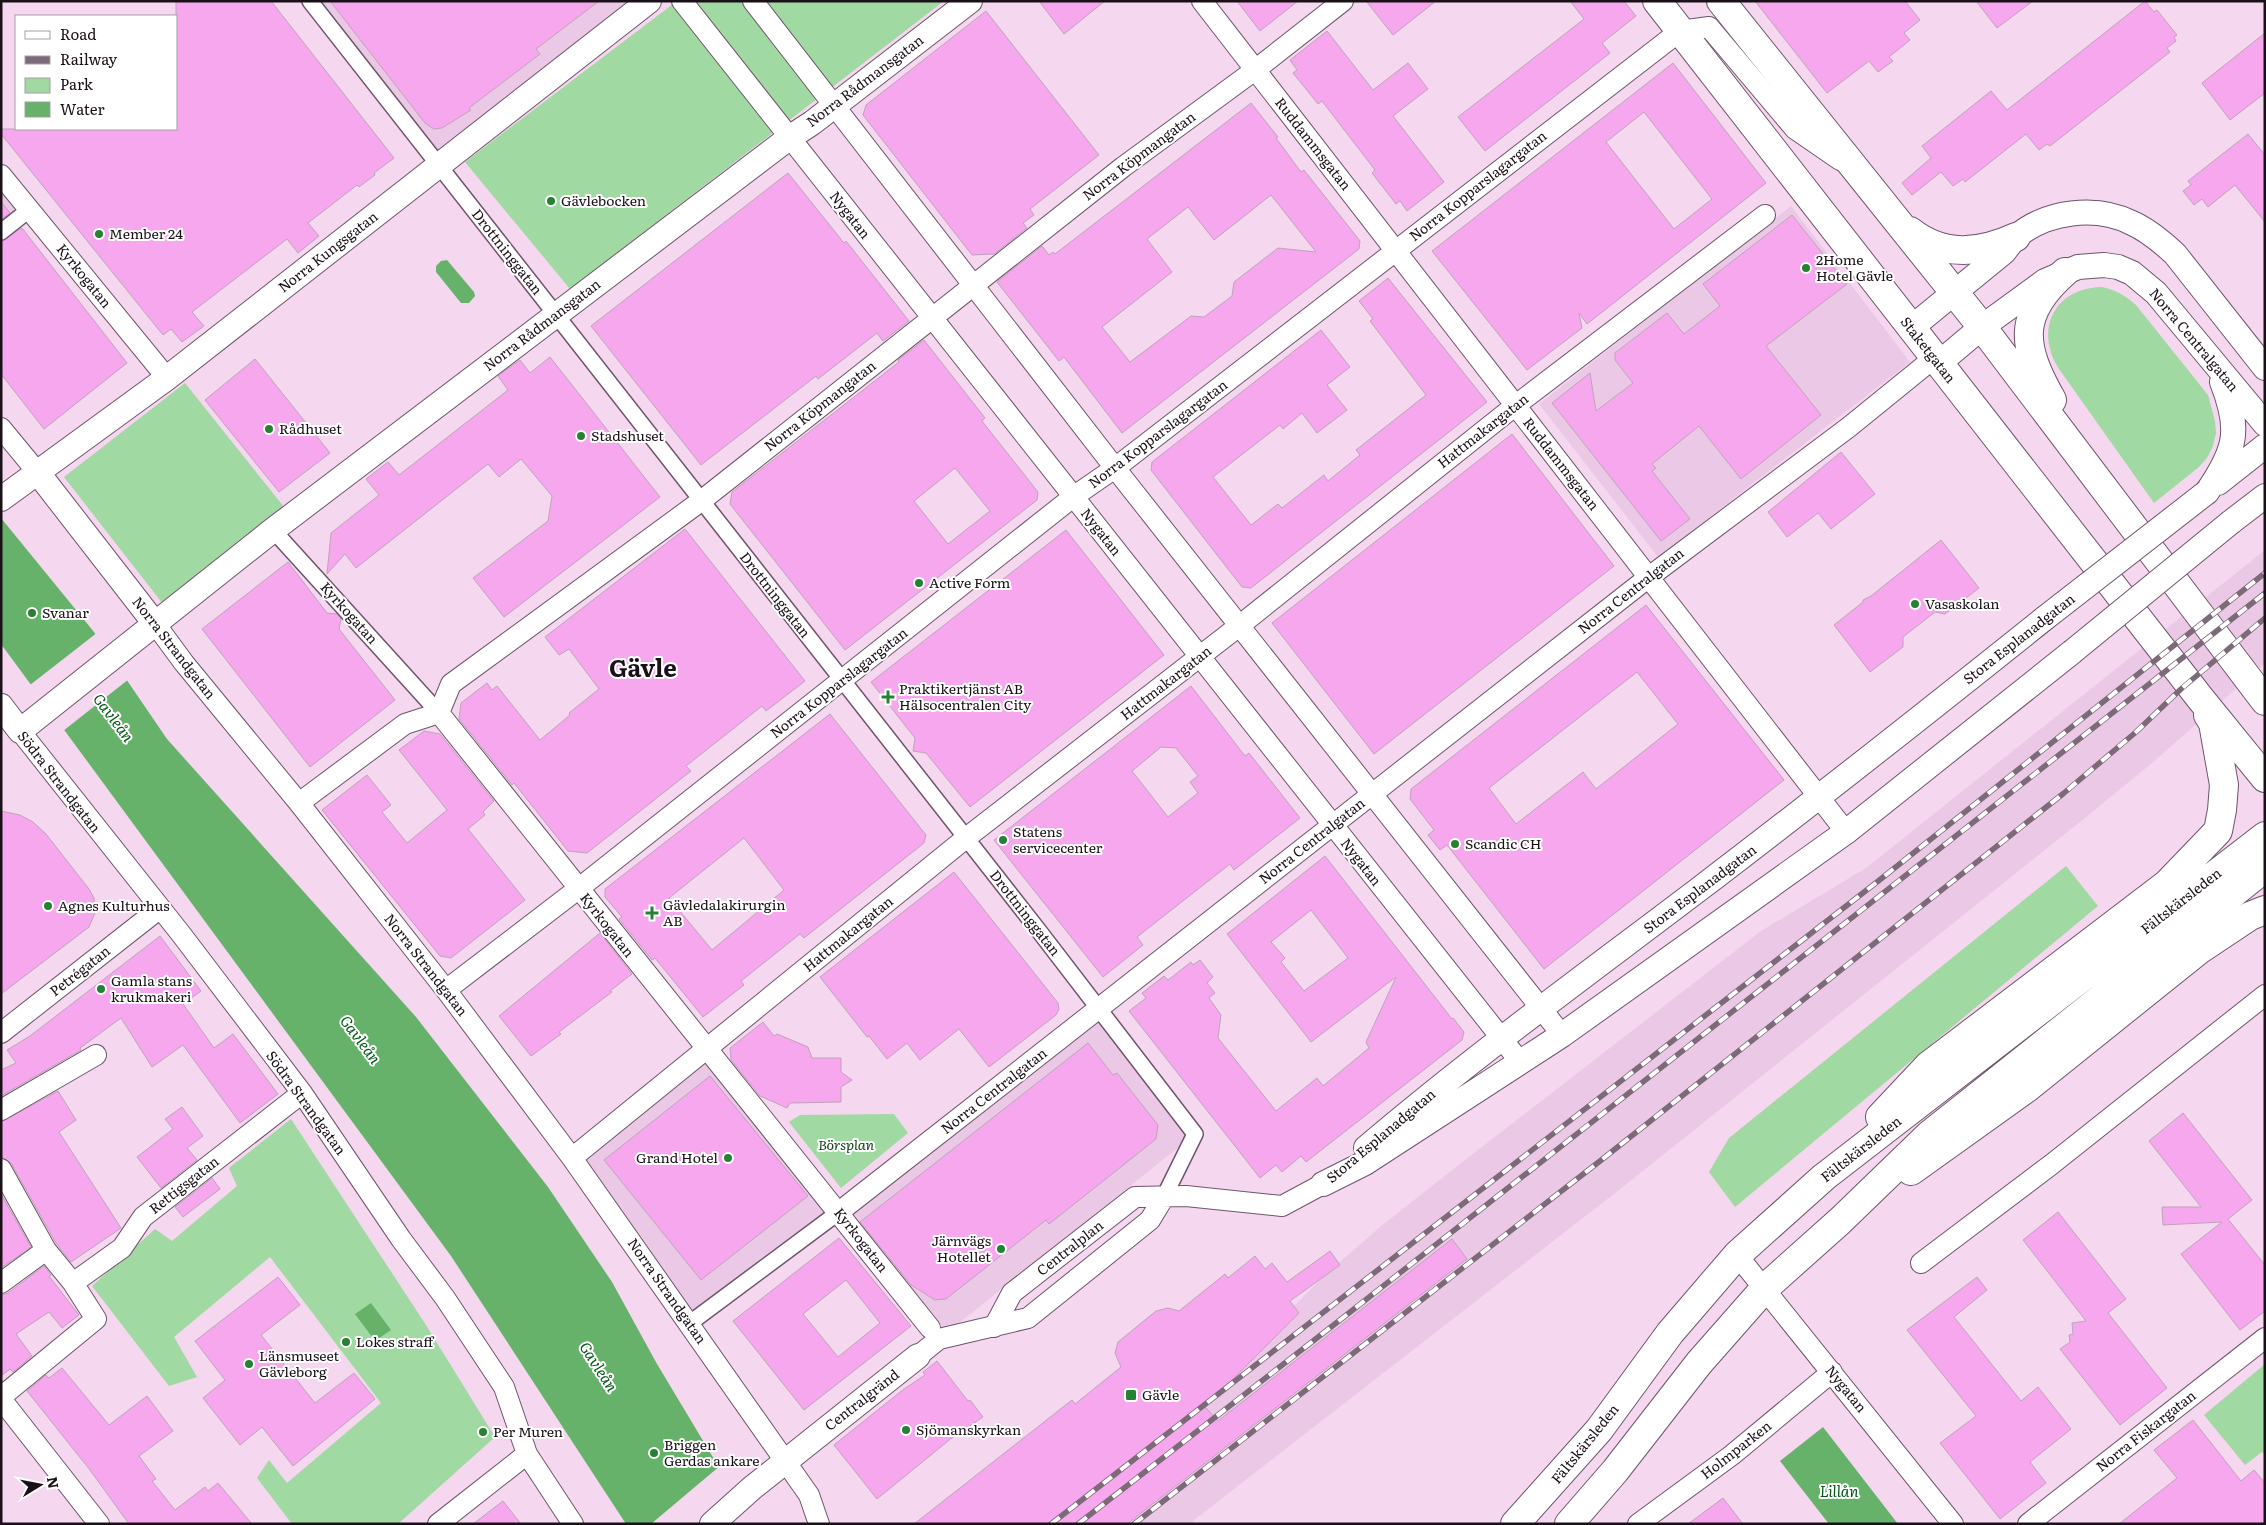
<svg xmlns="http://www.w3.org/2000/svg" width="2266" height="1525" viewBox="0 0 2266 1525" font-family="Literata,serif">
<style>
.built{fill:#ecc8e7}
.green{fill:#a0d9a1}
.water{fill:#66b26b}
.pier{fill:#f5d7f0}
.building{fill:#f6a7ed;stroke:#bfa3bb;fill-rule:evenodd}
.lines{fill:none;stroke-linecap:round;stroke-linejoin:round}
.pedestrian-casing{stroke:#6f556b;stroke-width:18}
.minor-casing{stroke:#6f556b;stroke-width:22}
.tertiary-casing{stroke:#6f556b;stroke-width:26}
.secondary-casing{stroke:#6f556b;stroke-width:30}
.pedestrian{stroke:#fff;stroke-width:15}
.minor{stroke:#fff;stroke-width:20}
.tertiary{stroke:#fff;stroke-width:24}
.secondary{stroke:#fff;stroke-width:28}
.rail-casing{stroke:#7d6a79;stroke-width:5.5}
.rail{stroke:#fff;stroke-width:4;stroke-dasharray:11;stroke-linecap:butt}
.tertiary-bridge-casing{stroke:#6f556b;stroke-width:26;stroke-linecap:butt}
.tertiary-bridge{stroke:#fff;stroke-width:24}
.poi-dot{fill:#268232;stroke:#fff;stroke-width:2}
.labels{text-anchor:middle;stroke-width:4;stroke-linejoin:round;paint-order:stroke}
.street-label{font-size:14px;fill:#1a1018;stroke:#fff}
.poi-label{font-size:14px;fill:#1a1018;stroke:#fff;text-anchor:start}
.park-label{font-size:14px;font-style:italic;fill:#0f4617;stroke:#fff}
.water-label{font-size:15px;font-style:italic;fill:#005713;stroke:#fff}
.town-label{font-size:24px;font-weight:bold;fill:#1a1018;stroke:#fff}
</style>
<rect width="100%" height="100%" fill="#f5d7f0"/>
<path class="built" d="M310,1H644L439,166Z
M1,175L30,209L1,232Z
M1791,206L1910,362L1658,557L1539,404Z
M2265,550V663L2158,758L2085,818L1619,1190L1189,1524H1024L1256,1344L1324,1276L1380,1227L1447,1174L1761,931L1866,868Z
M1098,1009L1195,1134L939,1339L839,1212L690,1323L572,1158L706,1050L839,1212Z"/>
<path class="green" d="M677,1H944L570,289L465,162Z
M2102,287C2116,290 2125,295 2136,305L2208,395L2215,421L2216,433L2213,446L2207,458L2199,467L2154,503L2059,369C2034,330 2054,288 2102,287Z
M185,383L292,517L170,613L64,477Z
M2066,866L2098,906L1735,1207L1709,1172L1729,1138Z
M894,1114L908,1133L841,1188L789,1122L800,1115Z
M291,1119L426,1325L495,1437L398,1524H292L257,1478L269,1460L287,1483L381,1403L270,1257L174,1337L197,1377L169,1386L92,1286L155,1229L172,1241L237,1186L229,1168Z
M2265,1364V1455L2262,1452L2245,1465L2204,1415Z"/>
<path class="water" d="M447,260L474,292L475,296L469,303H461L436,272V266L441,261Z
M1,518L94,632L167,739L416,1017L548,1187L612,1282L657,1364L753,1524H626L451,1256L1,644Z
M371,1303L391,1330L375,1341L355,1314Z
M1823,1427L1898,1524H1829L1780,1461Z"/>
<path class="pier" d="M98,632L129,679L63,731L30,685Z
M721,1465L756,1524H651Z"/>
<path class="building" d="M176,1H271L394,158L374,173L375,175L359,187L357,185L308,223L319,236L298,253L287,239L192,312L204,326L182,342L171,329L163,335L1,134V129H176Z
M330,1H599L536,49L540,54L469,108L471,110L442,128L434,129L425,123Z
M1039,1H1105L1064,34Z
M1237,1H1298L1260,31Z
M1366,1H1436L1393,35Z
M1570,1H1624L1636,16L1602,43L1610,53L1485,151L1458,117L1584,19Z
M1755,1H1905L1920,20L1904,33L1910,40L1889,57L1893,61L1878,72L1869,61L1827,93Z
M1976,1H2033L1997,28Z
M2145,1L2154,12L2157,10L2177,35L2174,37L2176,41L2167,48L2170,52L2050,146L2047,144L2039,150L2026,134L1965,182L1963,179L1953,186L1941,172L1912,195L1902,183L1931,158L1922,146L1991,91L2007,110Z
M986,11L1099,155L1030,209L1034,215L1023,223L1027,228L994,254L972,255L863,115L866,105Z
M1327,31L1373,90L1408,63L1428,89L1393,116L1444,182L1407,211L1400,201L1396,204L1372,173L1375,170L1322,101L1318,104L1293,73L1297,70L1290,60Z
M2265,33V93L2230,120L2202,83Z
M1673,63L1766,183L1587,324L1579,313L1582,328L1527,370L1432,251ZM1644,112L1712,199L1674,229L1606,142Z
M1251,103L1278,137L1276,138L1301,172L1304,170L1360,241L1359,249L1122,433L1064,357L1059,361L997,282L1042,246L1049,255L1053,252L1055,254ZM1271,195L1316,252L1278,248L1234,282L1232,296L1204,317L1191,316L1130,362L1102,327L1172,272L1147,239L1188,207L1214,240Z
M2248,134L2265,155V222L2235,185L2208,207L2202,199L2194,205L2183,191L2191,185L2188,181Z
M788,173L844,243L846,241L909,321L883,341L877,333L818,379L816,376L701,465L591,326Z
M1,202L10,213L1,220Z
M1792,215L1847,284L1766,346L1821,415L1741,479L1699,426L1652,464L1656,468L1652,471L1690,519L1661,541L1552,403L1590,373L1596,411L1633,383L1615,360V353L1667,313L1684,334L1720,306L1703,284Z
M22,228L127,363L44,429L1,374V241Z
M1388,278L1487,402L1251,588L1242,587L1151,470L1152,462L1321,330L1350,367L1327,385L1347,410L1317,433L1302,413L1283,429L1280,425L1213,477L1251,525L1278,504L1282,508L1324,475L1328,481L1360,455L1356,450L1426,395L1370,321L1373,319L1359,301Z
M924,340L985,418L982,421L1038,492L1037,500L845,650L730,504L732,492L899,362L898,360ZM955,468L990,511L948,544L914,501Z
M550,357L660,497L504,617L473,578L548,521L552,496L521,459L499,477L488,464L356,568L345,554L327,574L331,533L379,495L366,479L388,462L399,475L508,390L498,376L507,369L520,360L530,373Z
M255,359L330,453L279,492L205,400Z
M1512,434L1614,566L1374,754L1272,623Z
M1841,452L1875,494L1831,529L1818,513L1787,537L1768,512Z
M685,529L805,681L766,711L762,706L686,766L691,771L587,853L568,851L514,783L512,785L459,719L461,703L487,683L492,690L497,686L540,740L570,715L569,713L599,689L569,649L559,655L545,637Z
M1066,530L1164,655L970,807L926,753L913,751L915,738L871,682Z
M1941,540L1979,588L1945,614L1935,612L1903,637V647L1870,672L1834,625L1863,602V600L1871,596Z
M288,562L327,613L337,614L341,619L339,629L395,700L310,767L202,629Z
M1646,605L1784,780L1544,969L1447,845L1440,850L1428,835L1434,830L1410,799L1411,789ZM1637,672L1678,724L1596,789L1583,772L1516,824L1489,788Z
M1191,686L1245,756L1249,753L1300,818L1234,870L1230,864L1137,937L1143,945L1103,977L994,840ZM1161,747L1176,748L1198,776L1190,782L1198,793L1168,817L1132,771Z
M830,714L926,835L924,843L804,938L800,934L741,981L744,985L703,1017L655,958L652,960L619,919L622,917L605,897V889ZM744,838L784,890L712,950L669,898Z
M424,731L440,734L494,801L483,812L485,815L468,829L525,900L451,958L440,956L322,810L367,775L391,805L382,812L407,843L447,810L399,750Z
M1,811L20,815L33,822L46,834L89,889L94,898L95,913L89,927L1,994Z
M1325,856L1452,1019L1453,1018L1464,1032L1462,1040L1306,1162L1301,1156L1282,1172L1276,1165L1260,1178L1129,1011L1146,998L1142,993L1164,976L1168,980L1191,962L1193,965L1200,960L1213,977L1207,983L1215,993L1209,998L1221,1015L1218,1038L1276,1111L1317,1078L1323,1086L1369,1048L1366,1042L1396,977L1311,1042L1227,934ZM1311,910L1348,958L1304,991L1281,962L1285,958L1271,942Z
M954,872L1058,1003L1059,1009L1056,1015L989,1067L959,1029L920,1060L907,1043L887,1059L869,1036L867,1037L820,977Z
M600,933L632,974L610,991L612,992L559,1032L561,1034L531,1056L499,1016Z
M160,936L201,991L183,1004L214,1048L233,1034L278,1094L240,1123L183,1045L152,1067L121,1018L80,1048L81,1050L1,1096V1070L16,1063L7,1050L30,1036Z
M763,1022L774,1036L777,1034L808,1047L812,1058H841V1072L852,1080L841,1087V1102L790,1103L787,1108L760,1096L731,1060L730,1048Z
M1088,1043L1113,1075L1117,1073L1158,1125L1156,1139L1049,1224L1046,1220L946,1299L935,1300L911,1285L860,1222Z
M710,1076L808,1196L701,1280L604,1160Z
M58,1091L76,1120L59,1132L121,1228L71,1262L56,1243L11,1163L1,1157V1122Z
M182,1107L203,1136L187,1148L197,1160L161,1188L137,1157L173,1129L165,1119Z
M2183,1113L2252,1200L2228,1219L2265,1265V1311L2240,1330L2181,1254L2222,1222L2163,1225L2162,1207H2201L2149,1141Z
M212,1178L220,1189L183,1217L175,1207Z
M1,1194L31,1247L1,1268Z
M2058,1212L2126,1299L2108,1313L2167,1388L2120,1425L2060,1349L2070,1342L2069,1335L2073,1334L2072,1323L2086,1321L2023,1240Z
M839,1238L911,1326L804,1410L733,1321ZM846,1280L880,1323L838,1357L803,1314Z
M1452,1239L1467,1259L1127,1524H914L1072,1400L1075,1404L1121,1367L1115,1353L1118,1342L1156,1311L1168,1308L1179,1311L1225,1274L1228,1278L1255,1256L1265,1269L1272,1263L1287,1282L1330,1251L1340,1265L1290,1301L1299,1313L1205,1407L1218,1421Z
M44,1266L51,1275L49,1276L79,1315L62,1328L49,1312L16,1334L32,1356L13,1372L10,1369L1,1376V1295L8,1293Z
M278,1277L300,1305L261,1335L315,1403L354,1373L375,1399L293,1466L262,1427L240,1445L203,1398L225,1380L195,1341Z
M1977,1277L1987,1290L1954,1317L2021,1401L2038,1387L2071,1429L2030,1462L2046,1483L2000,1519L1940,1443L1976,1416L1907,1330Z
M937,1361L968,1401L970,1400L983,1417L953,1437L877,1499L834,1445L904,1389L925,1375L923,1372Z
M62,1368L109,1425L147,1396L173,1431L139,1456L156,1479L152,1481L175,1510L205,1487L208,1491L218,1483L252,1524H129L90,1470L27,1391L46,1375L49,1378Z
M2193,1420L2241,1481L2254,1470L2265,1483V1524H2119L2177,1478L2154,1450Z
M1723,1498L1743,1524H1688Z
M503,1501L521,1524H473Z"/>
<g class="lines">
<defs>
<path id="pedestrian" d="M310,1L1039,931L1195,1134L1164,1197
M1,232L30,209
M273,530L439,713
M690,1323L839,1212"/>
<path id="minor" d="M682,1L1521,1063
M753,1L1115,468L1562,1035
M1202,1L1846,832
M1,175L167,378
M1,428L38,473
M156,625L184,663L299,803L446,990L572,1158L809,1495L819,1524
M439,713L451,684L701,501L1123,167L1255,70L1343,1
M439,713L930,1328
M20,731L181,934L302,1093L401,1239L445,1298L504,1387L527,1454L573,1524
M299,803L405,724L439,713
M446,990L578,889L1073,497L1115,468L1680,31L1709,27L1795,129L1840,160
M1,1033L159,909
M1,1110L96,1055
M572,1158L966,838L1239,626L1516,405L1765,215
M1,1169L46,1250L73,1283L96,1319L1,1397
M839,1212L1649,577L1849,427L1934,358
M1737,1255L1953,1524
M1921,1263L2052,1164L2265,995
M1,1283L46,1250
M73,1283L122,1248L143,1217L302,1093
M994,1327L1012,1293L1135,1197L1186,1196L1282,1206L1323,1184
M918,1356L939,1339L1028,1318L1150,1220L1164,1197
M1,1399L99,1524
M438,1524L527,1454
M1638,1524L1732,1455L1832,1372
M2028,1524L2265,1338"/>
<path id="tertiary" d="M1911,328L2004,252C2008,247 2012,241 2016,237C2046,211 2096,205 2132,223C2148,230 2162,242 2175,254L2265,368
M1938,364L1982,327L2045,281L2078,267L2104,265L2118,267L2132,273L2156,293L2265,424
M38,473L156,625
M2218,483L2265,446
M2207,492C2236,450 2241,430 2222,382
M1,499L167,378L649,1
M2231,522L2265,496
M1,706L20,731L273,530L789,138L812,123L970,1
M1366,1148C1473,1057 1586,975 1698,890C1815,801 1930,710 2045,618
M1323,1184L1365,1163L1562,1035L1846,832L2072,652
M712,1524L752,1488L918,1356"/>
<path id="secondary" d="M1657,1L2200,698L2265,778
M1721,1L1982,327L2265,701
M1910,231C1943,257 1979,254 2016,237
M2052,400C2022,347 2016,315 2065,272
M1880,1117L1928,1066L2167,884L2218,831L2222,810L2224,785L2213,723L2208,715
M1911,1171L2027,1088L2199,950L2250,916L2265,910
M1515,1524L1599,1430L1670,1333L1737,1255L1824,1177L2265,836
M1569,1524L1615,1471L1699,1363L1765,1288L1840,1221L1929,1135L2265,868"/>
</defs>
<use href="#pedestrian" class="pedestrian-casing"/>
<use href="#minor" class="minor-casing"/>
<use href="#tertiary" class="tertiary-casing"/>
<use href="#secondary" class="secondary-casing"/>
<use href="#pedestrian" class="pedestrian"/>
<use href="#minor" class="minor"/>
<use href="#tertiary" class="tertiary"/>
<use href="#secondary" class="secondary"/>
<defs>
<path id="rail" d="M1051,1524L1877,882L2265,573
M1078,1524L1340,1320L2265,593
M1134,1524L1600,1161L2064,793L2136,732L2181,689L2265,618"/>
</defs>
<use href="#rail" class="rail-casing"/>
<use href="#rail" class="rail"/>
<defs>
<path id="tertiary-bridge" d="M2045,618L2207,492
M2072,652L2231,522"/>
</defs>
<use href="#tertiary-bridge" class="tertiary-bridge-casing"/>
<use href="#tertiary-bridge" class="tertiary-bridge"/>
</g>
<g class="poi-dot">
<circle cx="551" cy="201" r="5"/>
<circle cx="99" cy="234" r="5"/>
<circle cx="1806" cy="268" r="5"/>
<circle cx="269" cy="429" r="5"/>
<circle cx="581" cy="436" r="5"/>
<circle cx="919" cy="583" r="5"/>
<circle cx="1915" cy="604" r="5"/>
<circle cx="32" cy="613" r="5"/>
<path d="M885.5 689.5h5v5h5v5h-5v5h-5v-5h-5v-5h5z"/>
<circle cx="1003" cy="840" r="5"/>
<circle cx="1455" cy="844" r="5"/>
<circle cx="48" cy="906" r="5"/>
<path d="M649.5 905.5h5v5h5v5h-5v5h-5v-5h-5v-5h5z"/>
<circle cx="101" cy="989" r="5"/>
<circle cx="728" cy="1158" r="5"/>
<circle cx="1001" cy="1249" r="5"/>
<circle cx="346" cy="1342" r="5"/>
<circle cx="249" cy="1364" r="5"/>
<rect x="1125" y="1389" width="12" height="12" rx="2.5"/>
<circle cx="906" cy="1430" r="5"/>
<circle cx="483" cy="1432" r="5"/>
<circle cx="654" cy="1453" r="5"/>
</g>
<g class="labels">
<g class="street-label">
<text transform="translate(865 81) rotate(-37)" y="5">Norra Rådmansgatan</text>
<text transform="translate(1313 144) rotate(52)" y="5">Ruddammsgatan</text>
<text transform="translate(1139 156) rotate(-37)" y="5">Norra Köpmangatan</text>
<text transform="translate(1478 186) rotate(-38)" y="5">Norra Kopparslagargatan</text>
<text transform="translate(850 215) rotate(52)" y="5">Nygatan</text>
<text transform="translate(328 252) rotate(-38)" y="5">Norra Kungsgatan</text>
<text transform="translate(507 252) rotate(52)" y="5">Drottninggatan</text>
<text transform="translate(84 276) rotate(51)" y="5">Kyrkogatan</text>
<text transform="translate(542 325) rotate(-37)" y="5">Norra Rådmansgatan</text>
<text transform="translate(2194 340) rotate(50)" y="5">Norra Centralgatan</text>
<text transform="translate(1928 350) rotate(52)" y="5">Staketgatan</text>
<text transform="translate(820 406) rotate(-38)" y="5">Norra Köpmangatan</text>
<text transform="translate(1483 431) rotate(-38)" y="5">Hattmakargatan</text>
<text transform="translate(1158 434) rotate(-37)" y="5">Norra Kopparslagargatan</text>
<text transform="translate(1561 464) rotate(52)" y="5">Ruddammsgatan</text>
<text transform="translate(1101 532) rotate(52)" y="5">Nygatan</text>
<text transform="translate(1631 591) rotate(-38)" y="5">Norra Centralgatan</text>
<text transform="translate(775 595) rotate(52)" y="5">Drottninggatan</text>
<text transform="translate(349 613) rotate(48)" y="5">Kyrkogatan</text>
<text transform="translate(2019 639) rotate(-38)" y="5">Stora Esplanadgatan</text>
<text transform="translate(174 648) rotate(52)" y="5">Norra Strandgatan</text>
<text transform="translate(839 683) rotate(-38)" y="5">Norra Kopparslagargatan</text>
<text transform="translate(1166 683) rotate(-38)" y="5">Hattmakargatan</text>
<text transform="translate(59 782) rotate(52)" y="5">Södra Strandgatan</text>
<text transform="translate(1312 841) rotate(-38)" y="5">Norra Centralgatan</text>
<text transform="translate(1361 862) rotate(52)" y="5">Nygatan</text>
<text transform="translate(1700 889) rotate(-37)" y="5">Stora Esplanadgatan</text>
<text transform="translate(2181 901) rotate(-38)" y="5">Fältskärsleden</text>
<text transform="translate(1025 913) rotate(52)" y="5">Drottninggatan</text>
<text transform="translate(607 925) rotate(52)" y="5">Kyrkogatan</text>
<text transform="translate(848 934) rotate(-39)" y="5">Hattmakargatan</text>
<text transform="translate(426 965) rotate(52)" y="5">Norra Strandgatan</text>
<text transform="translate(80 971) rotate(-38)" y="5">Petrégatan</text>
<text transform="translate(994 1091) rotate(-38)" y="5">Norra Centralgatan</text>
<text transform="translate(306 1103) rotate(54)" y="5">Södra Strandgatan</text>
<text transform="translate(1381 1136) rotate(-40)" y="5">Stora Esplanadgatan</text>
<text transform="translate(1861 1149) rotate(-38)" y="5">Fältskärsleden</text>
<text transform="translate(184 1185) rotate(-38)" y="5">Rettigsgatan</text>
<text transform="translate(861 1240) rotate(52)" y="5">Kyrkogatan</text>
<text transform="translate(1070 1248) rotate(-38)" y="5">Centralplan</text>
<text transform="translate(667 1291) rotate(55)" y="5">Norra Strandgatan</text>
<text transform="translate(1846 1389) rotate(51)" y="5">Nygatan</text>
<text transform="translate(862 1400) rotate(-38)" y="5">Centralgränd</text>
<text transform="translate(2146 1431) rotate(-38)" y="5">Norra Fiskargatan</text>
<text transform="translate(1585 1444) rotate(-51)" y="5">Fältskärsleden</text>
<text transform="translate(1736 1450) rotate(-38)" y="5">Holmparken</text>
</g>
<g class="poi-label">
<text x="561" y="206">Gävlebocken</text>
<text x="109" y="239">Member 24</text>
<text x="1816" y="265">2Home<tspan x="1816" dy="16">Hotel Gävle</tspan></text>
<text x="279" y="434">Rådhuset</text>
<text x="591" y="441">Stadshuset</text>
<text x="929" y="588">Active Form</text>
<text x="1925" y="609">Vasaskolan</text>
<text x="42" y="618">Svanar</text>
<text x="899" y="694">Praktikertjänst AB<tspan x="899" dy="16">Hälsocentralen City</tspan></text>
<text x="1013" y="837">Statens<tspan x="1013" dy="16">servicecenter</tspan></text>
<text x="1465" y="849">Scandic CH</text>
<text x="663" y="910">Gävledalakirurgin<tspan x="663" dy="16">AB</tspan></text>
<text x="58" y="911">Agnes Kulturhus</text>
<text x="111" y="986">Gamla stans<tspan x="111" dy="16">krukmakeri</tspan></text>
<text x="718" y="1163" text-anchor="end">Grand Hotel</text>
<text x="991" y="1246" text-anchor="end">Järnvägs<tspan x="991" dy="16">Hotellet</tspan></text>
<text x="356" y="1347">Lokes straff</text>
<text x="259" y="1361">Länsmuseet<tspan x="259" dy="16">Gävleborg</tspan></text>
<text x="1142" y="1400">Gävle</text>
<text x="916" y="1435">Sjömanskyrkan</text>
<text x="493" y="1437">Per Muren</text>
<text x="664" y="1450">Briggen<tspan x="664" dy="16">Gerdas ankare</tspan></text>
</g>
<g class="park-label">
<text x="846" y="1150">Börsplan</text>
</g>
<g class="water-label">
<text transform="translate(113 718) rotate(53)" y="5">Gavleån</text>
<text transform="translate(360 1040) rotate(53)" y="5">Gavleån</text>
<text transform="translate(598 1367) rotate(57)" y="5">Gavleån</text>
<text x="1839" y="1497">Lillån</text>
</g>
<g class="town-label">
<text x="643" y="677">Gävle</text>
</g>
</g>
<rect width="2266" height="1525" fill="none" stroke="#1a1018" stroke-width="5"/>
<rect x="15" y="15" width="162" height="115" fill="#ffffff" stroke="#a39fa3"/>
<rect x="25" y="31" width="25" height="8" fill="#ffffff" stroke="#a39fa3"/>
<text x="60" y="40" font-size="15" fill="#1a1018">Road</text>
<rect x="25" y="56" width="25" height="8" fill="#7d6a79" stroke="#a39fa3"/>
<text x="60" y="65" font-size="15" fill="#1a1018">Railway</text>
<rect x="25" y="78" width="25" height="15" fill="#a0d9a1" stroke="#a39fa3"/>
<text x="60" y="90" font-size="15" fill="#1a1018">Park</text>
<rect x="25" y="102" width="25" height="15" fill="#66b26b" stroke="#a39fa3"/>
<text x="60" y="115" font-size="15" fill="#1a1018">Water</text>
<g transform="translate(40 1485) rotate(80)" stroke="#ffffff" stroke-width="4" paint-order="stroke">
<path d="M0-4L9 19L0 12L-9 19Z" fill="#1a1018"/>
<text y="-8" font-size="14" font-weight="bold" text-anchor="middle" fill="#1a1018">N</text>
</g>
</svg>
